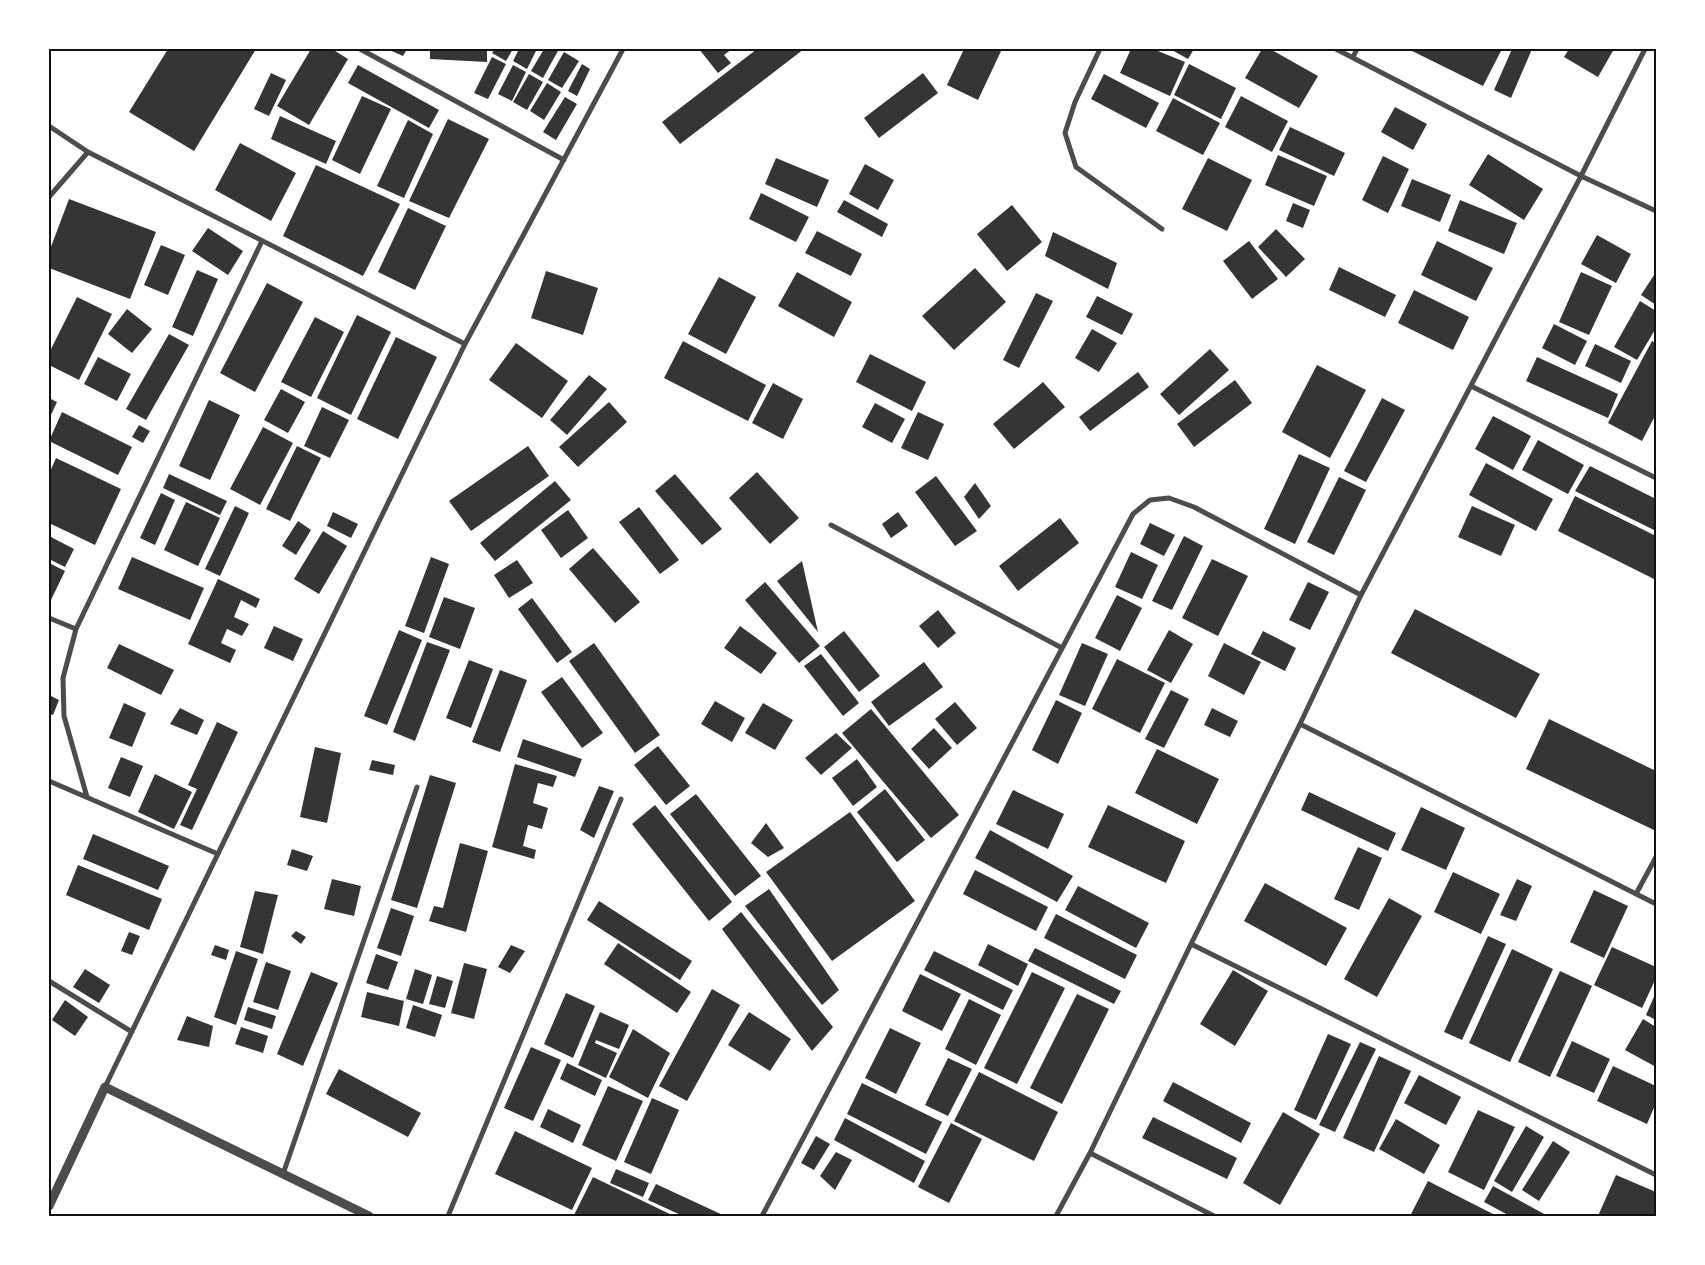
<svg xmlns="http://www.w3.org/2000/svg" width="1705" height="1265" viewBox="0 0 1705 1265" font-family="'Fira Sans',sans-serif">
<style>
.building{fill:#353535}
.lines{fill:none;stroke-linecap:round;stroke-linejoin:round}
.minor{stroke:#4c4c4c;stroke-width:5}
.tertiary{stroke:#4c4c4c;stroke-width:9}
.neatline{fill:none;stroke:#111;stroke-width:2}
</style>
<rect width="100%" height="100%" fill="#fff"/>
<path class="building" d="M168,49H256L194,151L129,112Z
M311,49H332L348,59L309,125L277,106Z
M387,49H407L403,56Z
M430,49H487V62L430,59Z
M495,49H513L506,61L492,53Z
M519,49H537L527,69L513,61Z
M544,49H559L543,78L531,71Z
M699,49H732L724,55L731,63L718,73Z
M757,49H804L680,144L662,122Z
M964,49H1002L978,100L947,85Z
M1131,49H1153L1185,62L1170,96L1120,73Z
M1170,49H1194L1188,59Z
M1262,49H1270L1318,76L1299,108L1245,78Z
M1408,49H1502L1483,86Z
M1512,49H1532L1511,98L1494,90Z
M1569,49H1614L1598,77L1564,57Z
M564,52L579,61L562,88L548,80Z
M492,57L506,64L488,99L474,93Z
M582,64L590,69L577,96L568,91Z
M1189,64L1236,88L1221,119L1174,95Z
M358,65L439,110L429,128L348,83Z
M513,65L526,72L512,101L498,94Z
M271,73L286,80L269,116L254,109Z
M923,73L938,93L879,138L864,118Z
M529,74L543,82L527,110L513,102Z
M1104,74L1159,103L1146,128L1091,99Z
M547,83L561,92L544,120L530,111Z
M362,96L391,109L360,174L332,160Z
M1241,96L1288,121L1272,152L1225,127Z
M565,97L577,104L556,140L543,132Z
M1173,98L1220,123L1203,155L1156,131Z
M1395,107L1427,124L1413,150L1381,132Z
M280,116L336,141L326,164L271,139Z
M448,119L489,139L449,218L409,201Z
M408,120L433,134L404,198L377,186Z
M1290,127L1345,153L1334,176L1279,150Z
M240,143L296,173L271,221L215,190Z
M1488,154L1543,189L1524,220L1469,185Z
M1278,155L1327,176L1314,206L1265,185Z
M1383,156L1409,169L1388,213L1362,200Z
M776,158L829,180L817,207L765,184Z
M1208,158L1252,180L1227,231L1182,209Z
M865,164L894,180L878,210L849,194Z
M316,165L400,204L363,276L283,236Z
M1412,179L1451,195L1440,222L1401,206Z
M761,193L809,217L796,242L749,219Z
M69,199L156,232L130,299L49,268V252Z
M844,200L888,224L882,237L837,212Z
M1460,200L1517,223L1504,254L1448,231Z
M1293,203L1310,210L1303,228L1286,221Z
M1012,205L1042,242L1007,271L977,234Z
M408,208L446,226L415,290L378,272Z
M208,228L243,251L228,275L192,251Z
M1276,229L1305,259L1286,277L1258,247Z
M817,231L862,254L851,276L805,253Z
M1053,232L1117,263L1108,289L1045,256Z
M1597,235L1631,254L1616,283L1581,264Z
M1249,241L1278,279L1252,299L1223,261Z
M1437,241L1493,268L1476,301L1421,275Z
M161,245L185,255L168,295L144,285Z
M1339,267L1396,295L1385,317L1329,290Z
M975,268L1006,302L954,350L922,316Z
M197,270L218,279L193,336L172,327Z
M546,271L598,288L583,335L531,318Z
M797,272L852,302L834,337L778,306Z
M1581,272L1612,286L1589,335L1559,322Z
M1656,272V305L1641,295Z
M719,277L756,297L726,354L688,334Z
M267,283L303,302L255,392L220,373Z
M1414,290L1469,317L1453,350L1398,323Z
M1036,293L1053,301L1019,368L1003,360Z
M1097,296L1133,314L1122,335L1086,317Z
M77,297L112,314L79,380L49,365V353Z
M1640,301L1656,311V328L1637,360L1614,347Z
M127,309L152,329L132,353L108,334Z
M357,315L391,332L351,415L317,398Z
M315,317L344,332L311,397L281,382Z
M1554,324L1587,341L1575,365L1542,348Z
M1092,329L1117,343L1099,372L1075,358Z
M169,334L189,345L146,420L126,409Z
M396,337L437,357L398,439L357,419Z
M683,341L766,385L748,421L664,378Z
M1652,341L1656,343V414L1642,441L1608,423Z
M516,343L568,381L542,418L489,380Z
M1595,344L1631,361L1621,383L1585,366Z
M1210,349L1229,370L1179,415L1160,394Z
M870,354L926,382L912,411L856,382Z
M98,357L131,374L117,401L84,384Z
M1537,357L1618,394L1608,418L1526,381Z
M1317,365L1366,390L1330,458L1282,432Z
M1138,372L1149,387L1090,431L1079,417Z
M589,375L607,389L567,435L550,420Z
M1235,380L1252,403L1194,447L1177,424Z
M1043,382L1065,407L1014,449L993,424Z
M773,383L803,399L783,439L752,423Z
M281,389L305,402L288,433L264,420Z
M49,398L57,402L49,419Z
M1382,398L1405,410L1366,482L1344,471Z
M209,400L240,415L210,480L179,466Z
M609,402L627,422L578,467L559,447Z
M875,403L905,419L892,443L862,427Z
M322,407L349,420L330,458L304,446Z
M62,412L132,447L118,475L49,441Z
M918,412L944,424L928,460L901,448Z
M1493,416L1531,436L1513,470L1475,449Z
M139,425L150,431L143,443L132,437Z
M263,427L293,443L260,505L230,489Z
M1538,440L1584,465L1568,494L1522,470Z
M297,446L321,458L290,521L266,509Z
M528,446L549,476L471,531L449,501Z
M1299,454L1330,468L1295,544L1264,529Z
M56,458L121,489L95,545L49,523V474Z
M1486,463L1553,499L1536,531L1469,495Z
M1590,466L1656,499V531L1575,491Z
M757,472L799,518L770,544L729,498Z
M169,474L227,501L220,515L163,488Z
M675,474L722,529L702,545L655,491Z
M936,476L977,531L955,546L915,492Z
M1339,477L1366,490L1334,555L1307,542Z
M555,481L571,500L495,561L480,543Z
M975,483L991,506L979,519L964,497Z
M161,493L175,500L155,545L140,538Z
M1575,496L1656,536V580L1558,531Z
M186,502L220,518L198,566L164,550Z
M235,506L249,513L220,576L205,569Z
M1472,506L1515,525L1501,556L1458,537Z
M639,507L679,560L660,574L619,522Z
M568,510L588,538L561,558L541,530Z
M333,512L358,524L351,538L327,526Z
M898,512L908,526L891,538L882,524Z
M1060,518L1079,543L1018,591L999,566Z
M298,521L311,530L296,555L282,546Z
M1150,523L1175,535L1164,556L1140,544Z
M323,531L347,546L319,594L294,579Z
M49,536L74,549L65,567L49,559Z
M1184,536L1203,546L1172,610L1152,601Z
M593,548L640,602L615,623L569,569Z
M1131,552L1158,565L1142,599L1115,587Z
M132,557L204,588L190,620L118,589Z
M431,557L449,564L424,633L405,626Z
M1212,559L1248,576L1218,636L1182,618Z
M517,560L533,583L509,598L494,575Z
M802,561L818,632L777,581Z
M49,563L65,571L50,602L49,601Z
M218,579L260,599L256,608L241,600L234,617L249,624L242,636L227,629L221,643L236,650L230,663L188,644Z
M765,582L820,646L799,663L745,600Z
M1308,582L1329,592L1310,630L1289,620Z
M1117,595L1142,608L1120,651L1095,638Z
M444,597L475,608L460,649L429,637Z
M532,598L572,652L557,663L518,609Z
M1415,609L1540,674L1516,718L1391,653Z
M938,610L956,633L938,648L919,626Z
M274,626L303,639L293,661L264,648Z
M740,626L777,653L761,674L724,648Z
M399,630L422,640L387,725L364,716Z
M1169,630L1193,644L1171,683L1147,670Z
M844,631L880,676L859,692L824,647Z
M1263,631L1296,648L1285,671L1251,654Z
M427,642L450,650L415,741L393,732Z
M594,643L660,735L635,753L569,661Z
M1082,643L1108,654L1085,706L1059,695Z
M1224,643L1261,662L1244,695L1208,676Z
M119,644L174,670L161,695L107,668Z
M821,654L859,703L843,716L804,666Z
M1117,659L1165,683L1140,733L1092,709Z
M469,660L493,669L471,728L446,718Z
M924,662L943,687L889,726L871,702Z
M500,670L527,680L500,752L472,742Z
M562,677L603,733L582,748L541,692Z
M1171,690L1189,699L1164,748L1145,739Z
M49,695L59,700L53,715L49,714Z
M1056,700L1082,713L1058,764L1032,750Z
M715,701L745,718L732,742L701,724Z
M955,702L977,728L957,745L935,719Z
M124,703L146,713L132,747L109,738Z
M763,703L793,720L775,750L745,733Z
M180,708L204,720L197,735L170,724Z
M1212,708L1238,721L1230,737L1204,725Z
M871,709L959,815L931,838L842,733Z
M1549,719L1656,771V831L1526,769Z
M217,722L238,732L192,830L180,825L197,789L188,785Z
M934,728L952,748L929,769L911,749Z
M836,733L852,748L821,775L805,758Z
M523,739L582,759L575,777L517,757Z
M658,746L690,786L666,805L634,765Z
M315,747L341,753L327,823L300,817Z
M1157,749L1219,779L1197,824L1135,793Z
M121,757L143,766L130,797L108,788Z
M857,759L877,787L853,806L832,778Z
M372,760L395,765L393,775L369,770Z
M515,764L557,776L553,787L538,783L533,803L548,808L542,829L528,825L523,846L536,850L534,859L492,847Z
M155,774L192,792L174,829L138,812Z
M430,775L456,783L417,908L391,900Z
M599,786L614,791L594,838L580,830Z
M885,789L925,840L897,862L857,812Z
M1013,790L1064,814L1048,849L996,824Z
M1309,792L1396,833L1388,851L1301,810Z
M696,794L761,876L735,896L670,814Z
M655,805L732,902L709,921L632,824Z
M1108,805L1185,841L1166,883L1088,847Z
M1421,807L1465,828L1446,870L1401,850Z
M850,812L915,901L832,961L766,872Z
M766,823L784,848L768,857L751,843Z
M990,830L1073,876L1057,902L975,858Z
M93,834L169,866L158,890L83,859Z
M460,843L488,851L466,932L429,921L434,906L443,908Z
M1358,847L1382,858L1359,910L1334,899Z
M292,849L313,856L307,871L287,865Z
M78,865L162,899L149,930L66,895Z
M975,870L1048,907L1036,931L963,894Z
M1453,872L1500,894L1481,934L1434,912Z
M332,879L361,886L354,916L324,909Z
M1517,879L1532,886L1516,921L1500,915Z
M1265,883L1347,928L1326,966L1244,921Z
M1078,886L1149,923L1136,948L1065,910Z
M769,889L839,990L822,1005L745,906Z
M1594,890L1628,906L1604,958L1570,942Z
M255,891L278,895L263,954L240,947Z
M1389,898L1422,916L1377,997L1344,979Z
M599,901L692,961L680,980L587,920Z
M391,908L414,916L401,956L377,948Z
M741,912L833,1027L812,1051L722,929Z
M1056,914L1137,955L1125,979L1044,938Z
M296,931L306,937L301,944L291,936Z
M129,932L140,936L132,955L121,951Z
M1488,936L1506,944L1462,1040L1444,1032Z
M618,943L691,992L677,1013L604,964Z
M988,944L1028,964L1018,986L978,965Z
M215,945L229,950L226,960L211,955Z
M511,945L525,951L510,973L498,967Z
M1612,947L1656,967V978L1642,1008L1594,985Z
M1035,948L1121,991L1114,1004L1028,961Z
M1512,949L1553,969L1510,1062L1469,1043Z
M236,951L258,959L236,1025L214,1017Z
M934,951L1013,990L1003,1010L924,970Z
M376,954L398,962L388,990L366,983Z
M266,962L291,971L278,1010L253,1002Z
M464,963L487,969L474,1019L451,1013Z
M85,969L110,985L99,1003L73,987Z
M415,969L432,975L423,1004L406,999Z
M1233,970L1268,991L1235,1046L1200,1024Z
M1560,971L1592,986L1550,1077L1518,1062Z
M311,972L338,983L303,1066L277,1054Z
M1032,972L1065,988L1017,1084L984,1068Z
M920,974L961,994L942,1031L902,1011Z
M437,976L453,981L445,1008L429,1004Z
M712,989L740,1005L687,1101L659,1086Z
M367,992L404,1001L399,1026L361,1017Z
M1656,992V1020L1646,1015Z
M566,993L595,1006L573,1058L544,1044Z
M1077,994L1109,1009L1062,1104L1030,1088Z
M969,999L1001,1015L976,1065L945,1049Z
M65,1000L88,1017L75,1036L52,1020Z
M413,1005L442,1015L435,1037L406,1028Z
M248,1007L276,1016L272,1029L244,1020Z
M600,1012L629,1025L619,1049L596,1040L595,1043L617,1053L606,1078L578,1065Z
M749,1012L791,1039L770,1071L728,1045Z
M187,1016L213,1026L209,1047L177,1040Z
M1643,1019L1656,1027V1067L1625,1050Z
M241,1027L268,1036L263,1053L235,1044Z
M890,1028L921,1043L896,1094L865,1078Z
M633,1029L670,1053L648,1098L609,1077Z
M1328,1034L1351,1044L1316,1120L1294,1110Z
M1572,1041L1610,1059L1594,1093L1556,1076Z
M1360,1042L1376,1049L1335,1132L1319,1125Z
M531,1047L561,1060L533,1121L504,1108Z
M1379,1056L1411,1071L1374,1152L1343,1138Z
M948,1058L972,1069L948,1116L925,1105Z
M567,1063L602,1080L595,1096L560,1079Z
M1613,1066L1656,1086V1103L1647,1124L1597,1101Z
M339,1069L421,1113L408,1137L326,1094Z
M979,1072L1058,1112L1034,1161L954,1121Z
M1419,1075L1461,1097L1446,1125L1404,1103Z
M1173,1082L1251,1123L1241,1143L1163,1101Z
M862,1083L942,1122L926,1154L847,1114Z
M608,1086L643,1101L616,1161L582,1145Z
M652,1098L679,1110L651,1174L624,1162Z
M548,1109L581,1125L573,1143L540,1127Z
M1478,1110L1515,1127L1484,1190L1448,1172Z
M1283,1112L1320,1134L1280,1205L1243,1183Z
M1153,1117L1237,1158L1227,1179L1142,1138Z
M845,1118L925,1161L914,1183L834,1140Z
M1396,1119L1440,1145L1424,1174L1379,1149Z
M951,1123L982,1139L949,1203L918,1187Z
M1526,1126L1544,1137L1512,1192L1494,1181Z
M515,1131L592,1168L572,1210L495,1174Z
M816,1136L830,1144L814,1170L801,1163Z
M1553,1141L1570,1152L1539,1201L1522,1190Z
M836,1152L852,1160L835,1190L820,1176Z
M616,1169L649,1183L643,1197L610,1183Z
M1616,1175L1656,1192V1216H1598Z
M593,1177L674,1216H577L574,1215Z
M1428,1181L1497,1216H1410Z
M656,1184L725,1216H683L648,1200Z
M1493,1186L1548,1216H1510L1484,1202Z"/>
<g class="lines">
<path class="minor" d="M360,49L564,160
M1100,49L1075,102L1065,133L1076,167L1162,229
M1336,49L1581,176L1656,211
M1353,57L1357,49
M49,126L88,152L465,344
M49,197L88,152
M1471,386L1656,478
M831,525L1062,648
M49,618L76,629
M1300,724L1656,904
M49,781L218,854
M87,797L64,716L63,678L76,629L262,241
M1636,894L1656,857
M1191,944L1656,1175
M49,981L132,1032
M105,1087L465,344L623,49
M1090,1153L1214,1216
M283,1174L417,787
M448,1216L621,799
M762,1216L1133,514L1150,500L1169,498L1194,507L1361,595
M1056,1216L1090,1153L1191,944L1300,724L1361,595L1581,176L1645,49"/>
<path class="tertiary" d="M49,1206L105,1087L369,1216"/>
</g>
<rect width="1705" height="1265" fill="none" stroke="#ffffff" stroke-width="100"/>
<rect x="50" y="50" width="1605" height="1165" class="neatline"/>
</svg>
